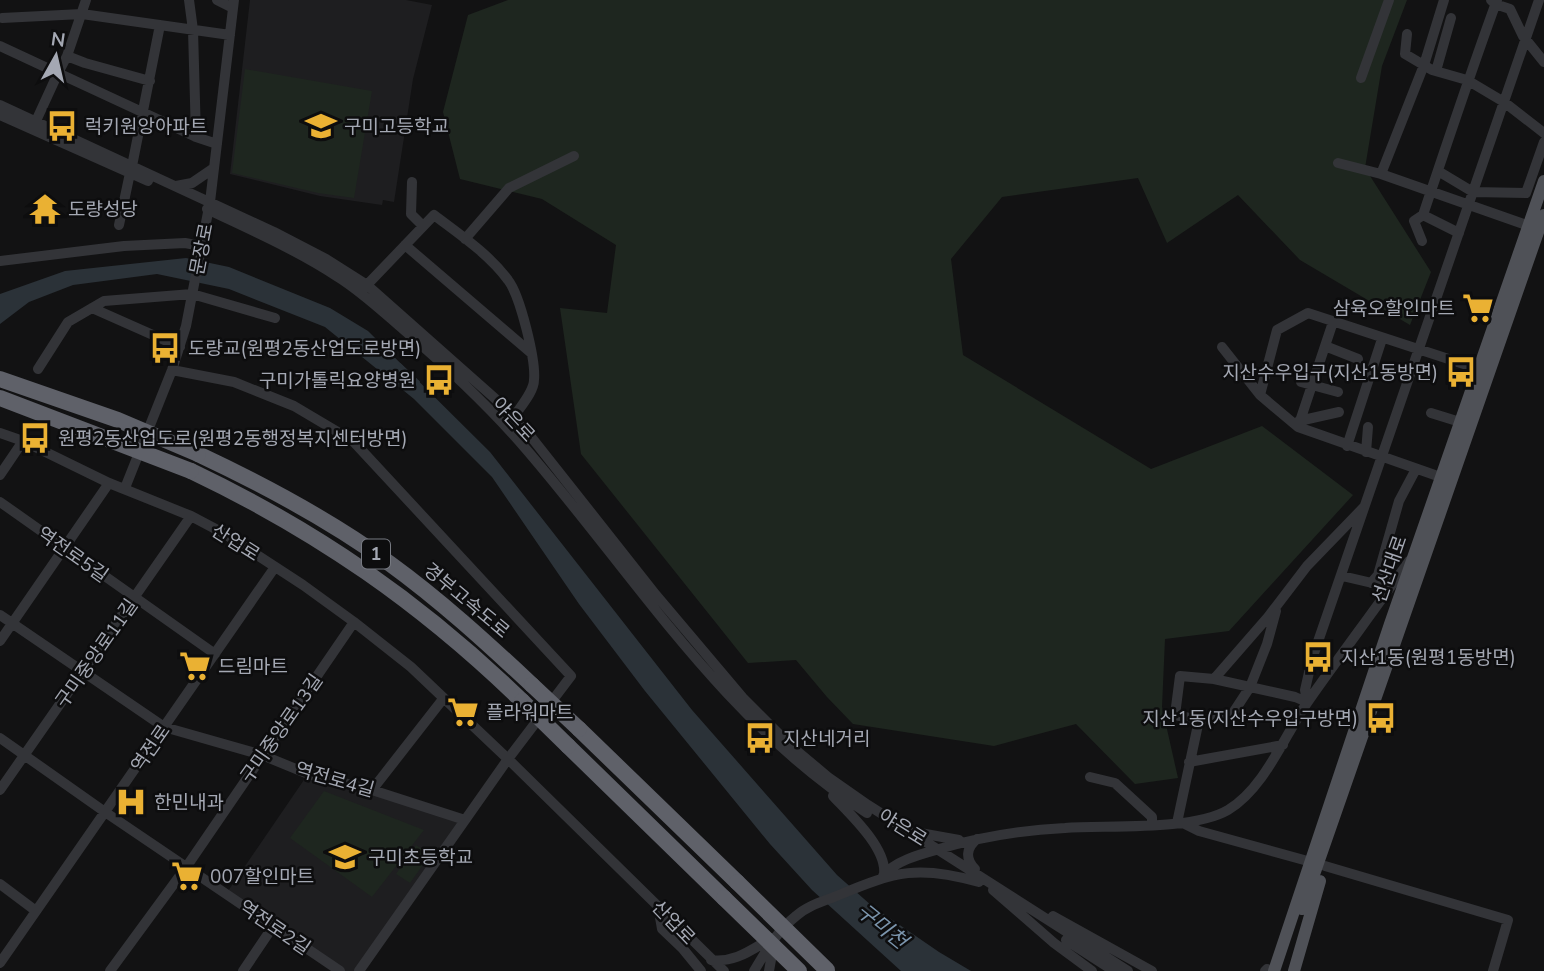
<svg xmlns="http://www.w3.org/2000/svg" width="1544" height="971" viewBox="0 0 1544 971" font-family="'Nunito Sans','Noto Sans KR',sans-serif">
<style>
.built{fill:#1e1e20}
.green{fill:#1e261f}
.water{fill:#2b3238}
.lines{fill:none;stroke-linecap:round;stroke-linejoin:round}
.stream{stroke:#2b3238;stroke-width:2}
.minor{stroke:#333438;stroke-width:10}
.major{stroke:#4f5157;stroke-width:12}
.highway{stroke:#5f6169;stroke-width:16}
.highway-bridge{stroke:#5f6169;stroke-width:16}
.labels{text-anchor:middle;stroke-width:5;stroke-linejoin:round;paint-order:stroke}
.shield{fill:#0d0d0e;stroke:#777a82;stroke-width:2}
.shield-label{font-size:18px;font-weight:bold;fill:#a4a8b3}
.poi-label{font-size:19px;fill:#a4a8b3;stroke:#0d0d0e;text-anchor:start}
.street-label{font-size:19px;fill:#a4a8b3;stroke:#0d0d0e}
.water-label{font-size:21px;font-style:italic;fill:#7b95ad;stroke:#0d0d0e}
</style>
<rect width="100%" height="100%" fill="#121213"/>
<path class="built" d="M250,0H406L432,5L413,79L394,202L383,200L382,205L320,196L230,174Z
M308,774L465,820L359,971H340L226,894Z"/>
<path class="green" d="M508,0H1407L1382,66L1365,168L1431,272L1410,325L1300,260L1238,195L1167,243L1138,178L1002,197L951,259L963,355L1151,469L1262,426L1353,495L1229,631L1165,639L1162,707L1178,778L1135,784L1076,724L994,746L853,724L827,697L796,660L748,663L581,454L560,308L607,313L616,245L542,199L460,179L443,112L468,15Z
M245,69L372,91L354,198L318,193L232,173Z
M324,791L424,830L372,897L290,838Z
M416,845L430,855L410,883L396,874Z"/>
<path class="water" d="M186,258L229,267L330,308L368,331L490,452L692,710L837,875L872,906L939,952L971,971H901L812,890L770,844L645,691L579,604L492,477L414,399L325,327L229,289L157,274L73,285L29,302L0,324V294L65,271Z"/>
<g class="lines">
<path class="stream" d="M400,364L419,382"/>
<path class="minor" d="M189,0L193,30L196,137L217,144
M217,0L233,8
M1491,0L1495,4L1510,9L1523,36L1544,62
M2,18L82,14L230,35
M1407,34L1405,54L1432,70L1467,80L1504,102L1544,133
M0,46L58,73L67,56L86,0
M67,56L85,63L150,81
M1436,71L1451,18
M1361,78L1389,0
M0,105L274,232L326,259L367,285L499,402L532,438L656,595L743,698L791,746L828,777L868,805L1128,971
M0,115L148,181
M36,121L58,73L196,137
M1338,163L1381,174L1535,228
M132,166L160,25
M1438,171L1473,192L1526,193L1544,142
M1381,174L1424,65L1444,0
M412,182L411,214L422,225
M176,186L192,183L214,168
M207,209C251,230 297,250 338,277C362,292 383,312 404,330C447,367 488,405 525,448C634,574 723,721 867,813
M1423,215L1459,233
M119,225L130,173
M465,239L509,188L574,156
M1422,241L1414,221L1423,215C1447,143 1471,71 1497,0
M405,245L530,352
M0,261L124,246L185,243L201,246
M364,288L434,215C459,234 489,254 508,280C520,295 536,360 534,380C534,392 520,407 513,418
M92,308L180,347
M1325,346L1358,359
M1222,347L1260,395
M38,369L68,322L104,301L192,294L275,318
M172,370L234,382L294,406L353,441L571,676L508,759L359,971
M1301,382L1338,392
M1431,413L1460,422
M1299,421L1339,412
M1298,427L1333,322
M0,433L23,441L109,483L191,516L225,534L303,585L354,622L411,667L508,759L724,971
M1347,446L1382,339
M1366,452L1368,427
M0,475L23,441
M1449,480L1298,427L1260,395L1277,330L1308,313L1479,369
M125,488L172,370L186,326L210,202L234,0
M0,502L215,654
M1342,576L1385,586L1395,580
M1371,583L1378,575L1399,501L1416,469
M0,615L164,727L262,755L308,774L372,790L465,820
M0,641L109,483
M1214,679L1268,617L1307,566L1364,507
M1307,702L1305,690L1312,659L1539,0
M1199,720L1231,716L1250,687L1267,644L1276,611
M0,738L105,812L340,971
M1189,762L1283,745
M1090,777L1115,783L1152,817V824
M0,790L191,516
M372,790L443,699
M833,796C850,814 887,848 884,874
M1177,823L1199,720L1175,715L1180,676L1214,679L1295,697L1307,702
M1183,823L1199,831L1304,860
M920,833L959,840
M1325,866L1508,920L1493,971
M975,869C965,859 966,848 977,839
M883,876C894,861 921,854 939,849C980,837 1022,830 1065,828C1108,825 1192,831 1228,810C1265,788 1285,734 1309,700C1342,653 1376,608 1409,561
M0,884L36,911
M993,890L1054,943L1092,971
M658,906L662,929L683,949L701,971
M1053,916L1152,971
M1066,940L1114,971
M711,960C736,963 752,949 772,938
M0,963L275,567
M110,971L187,866L354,622
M243,971L274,925
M754,971C766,951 777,931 796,916C808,905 825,901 839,895C896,871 919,865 979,882
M769,971L774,943
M1265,971L1267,969"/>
<path class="major" d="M1302,909L1544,215
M1274,971L1390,624L1544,181
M1294,971L1320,881"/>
<path class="highway" d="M198,454C264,485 330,520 389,563C440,600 486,642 532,685
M191,471C317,531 421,603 522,701
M579,729L737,882
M568,746L724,898"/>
<path class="highway-bridge" d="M0,379L118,420L198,454
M0,398L191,471
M532,685L579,729
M522,701L568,746
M737,882L827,970
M724,898L799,971"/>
</g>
<defs>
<symbol id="bus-bare" viewBox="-9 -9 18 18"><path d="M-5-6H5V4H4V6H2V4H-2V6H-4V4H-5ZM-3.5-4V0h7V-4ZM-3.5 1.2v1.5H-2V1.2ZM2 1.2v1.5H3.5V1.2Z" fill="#eab133" stroke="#0d0d0e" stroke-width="2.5" paint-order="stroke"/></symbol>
<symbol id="school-bare" viewBox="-9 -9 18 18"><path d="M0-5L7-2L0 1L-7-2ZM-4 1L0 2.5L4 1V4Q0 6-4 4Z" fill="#eab133" stroke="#0d0d0e" stroke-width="2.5" paint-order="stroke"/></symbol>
<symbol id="temple-bare" viewBox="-9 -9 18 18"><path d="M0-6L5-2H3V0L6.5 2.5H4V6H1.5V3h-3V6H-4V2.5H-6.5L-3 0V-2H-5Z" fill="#eab133" stroke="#0d0d0e" stroke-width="2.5" paint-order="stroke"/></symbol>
<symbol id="supermarket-bare" viewBox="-9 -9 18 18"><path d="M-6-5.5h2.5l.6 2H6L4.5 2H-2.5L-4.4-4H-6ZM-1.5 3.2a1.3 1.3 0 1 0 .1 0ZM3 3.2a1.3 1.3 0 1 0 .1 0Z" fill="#eab133" stroke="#0d0d0e" stroke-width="2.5" paint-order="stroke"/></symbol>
<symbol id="hospital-bare" viewBox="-9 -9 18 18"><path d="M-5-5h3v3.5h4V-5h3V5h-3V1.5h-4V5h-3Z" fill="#eab133" stroke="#0d0d0e" stroke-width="2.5" paint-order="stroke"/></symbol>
</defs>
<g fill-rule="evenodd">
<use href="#bus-bare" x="40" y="104" width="44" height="44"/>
<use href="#school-bare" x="299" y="104" width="44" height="44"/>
<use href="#temple-bare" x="23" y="187" width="44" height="44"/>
<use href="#supermarket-bare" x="1456" y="286" width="44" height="44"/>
<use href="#bus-bare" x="143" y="326" width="44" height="44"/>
<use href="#bus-bare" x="1439" y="350" width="44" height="44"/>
<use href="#bus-bare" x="417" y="358" width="44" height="44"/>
<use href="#bus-bare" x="13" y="416" width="44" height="44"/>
<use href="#bus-bare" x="1296" y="635" width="44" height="44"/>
<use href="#supermarket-bare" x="173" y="644" width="44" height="44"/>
<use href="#supermarket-bare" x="441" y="690" width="44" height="44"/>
<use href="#bus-bare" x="1359" y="696" width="44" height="44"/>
<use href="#bus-bare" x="738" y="716" width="44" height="44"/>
<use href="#hospital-bare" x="109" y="780" width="44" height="44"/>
<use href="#school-bare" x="323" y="835" width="44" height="44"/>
<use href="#supermarket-bare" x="165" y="854" width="44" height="44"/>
</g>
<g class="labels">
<rect class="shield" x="362" y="539.5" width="28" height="29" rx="5"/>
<g class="shield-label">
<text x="376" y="560">1</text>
</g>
<g class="poi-label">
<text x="85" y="133">럭키원앙아파트</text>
<text x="344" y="133">구미고등학교</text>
<text x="68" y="216">도량성당</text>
<text x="1455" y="315" text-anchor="end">삼육오할인마트</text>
<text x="188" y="355">도량교(원평2동산업도로방면)</text>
<text x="1438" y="379" text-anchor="end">지산수우입구(지산1동방면)</text>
<text x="416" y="387" text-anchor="end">구미가톨릭요양병원</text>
<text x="58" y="445">원평2동산업도로(원평2동행정복지센터방면)</text>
<text x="1341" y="664">지산1동(원평1동방면)</text>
<text x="218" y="673">드림마트</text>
<text x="486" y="719">플라워마트</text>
<text x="1358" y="725" text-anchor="end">지산1동(지산수우입구방면)</text>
<text x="783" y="745">지산네거리</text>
<text x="154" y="809">한민내과</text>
<text x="368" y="864">구미초등학교</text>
<text x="210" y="883">007할인마트</text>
</g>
<g class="street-label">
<text transform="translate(201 249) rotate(-79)" y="7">문장로</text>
<text transform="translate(514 419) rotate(47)" y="7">야은로</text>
<text transform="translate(236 542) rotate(32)" y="7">산업로</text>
<text transform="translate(73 554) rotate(35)" y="7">역전로5길</text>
<text transform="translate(1389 569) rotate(-71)" y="7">선산대로</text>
<text transform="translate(467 600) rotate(40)" y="7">경부고속도로</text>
<text transform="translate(96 653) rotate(-55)" y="7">구미중앙로11길</text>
<text transform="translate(281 728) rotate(-55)" y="7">구미중앙로13길</text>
<text transform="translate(150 748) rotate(-55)" y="7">역전로</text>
<text transform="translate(335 779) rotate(16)" y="7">역전로4길</text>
<text transform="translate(903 827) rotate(32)" y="7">야은로</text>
<text transform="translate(674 922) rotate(46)" y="7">산업로</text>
<text transform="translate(275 927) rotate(34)" y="7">역전로2길</text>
</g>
<g class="water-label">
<text transform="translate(882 926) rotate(39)" y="7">구미천</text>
</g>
</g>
<g transform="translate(56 56) rotate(8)" stroke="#0d0d0e" stroke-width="5" paint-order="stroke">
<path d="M0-5L12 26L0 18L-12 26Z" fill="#a4a8b3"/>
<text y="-10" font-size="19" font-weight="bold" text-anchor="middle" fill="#a4a8b3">N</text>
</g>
</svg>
